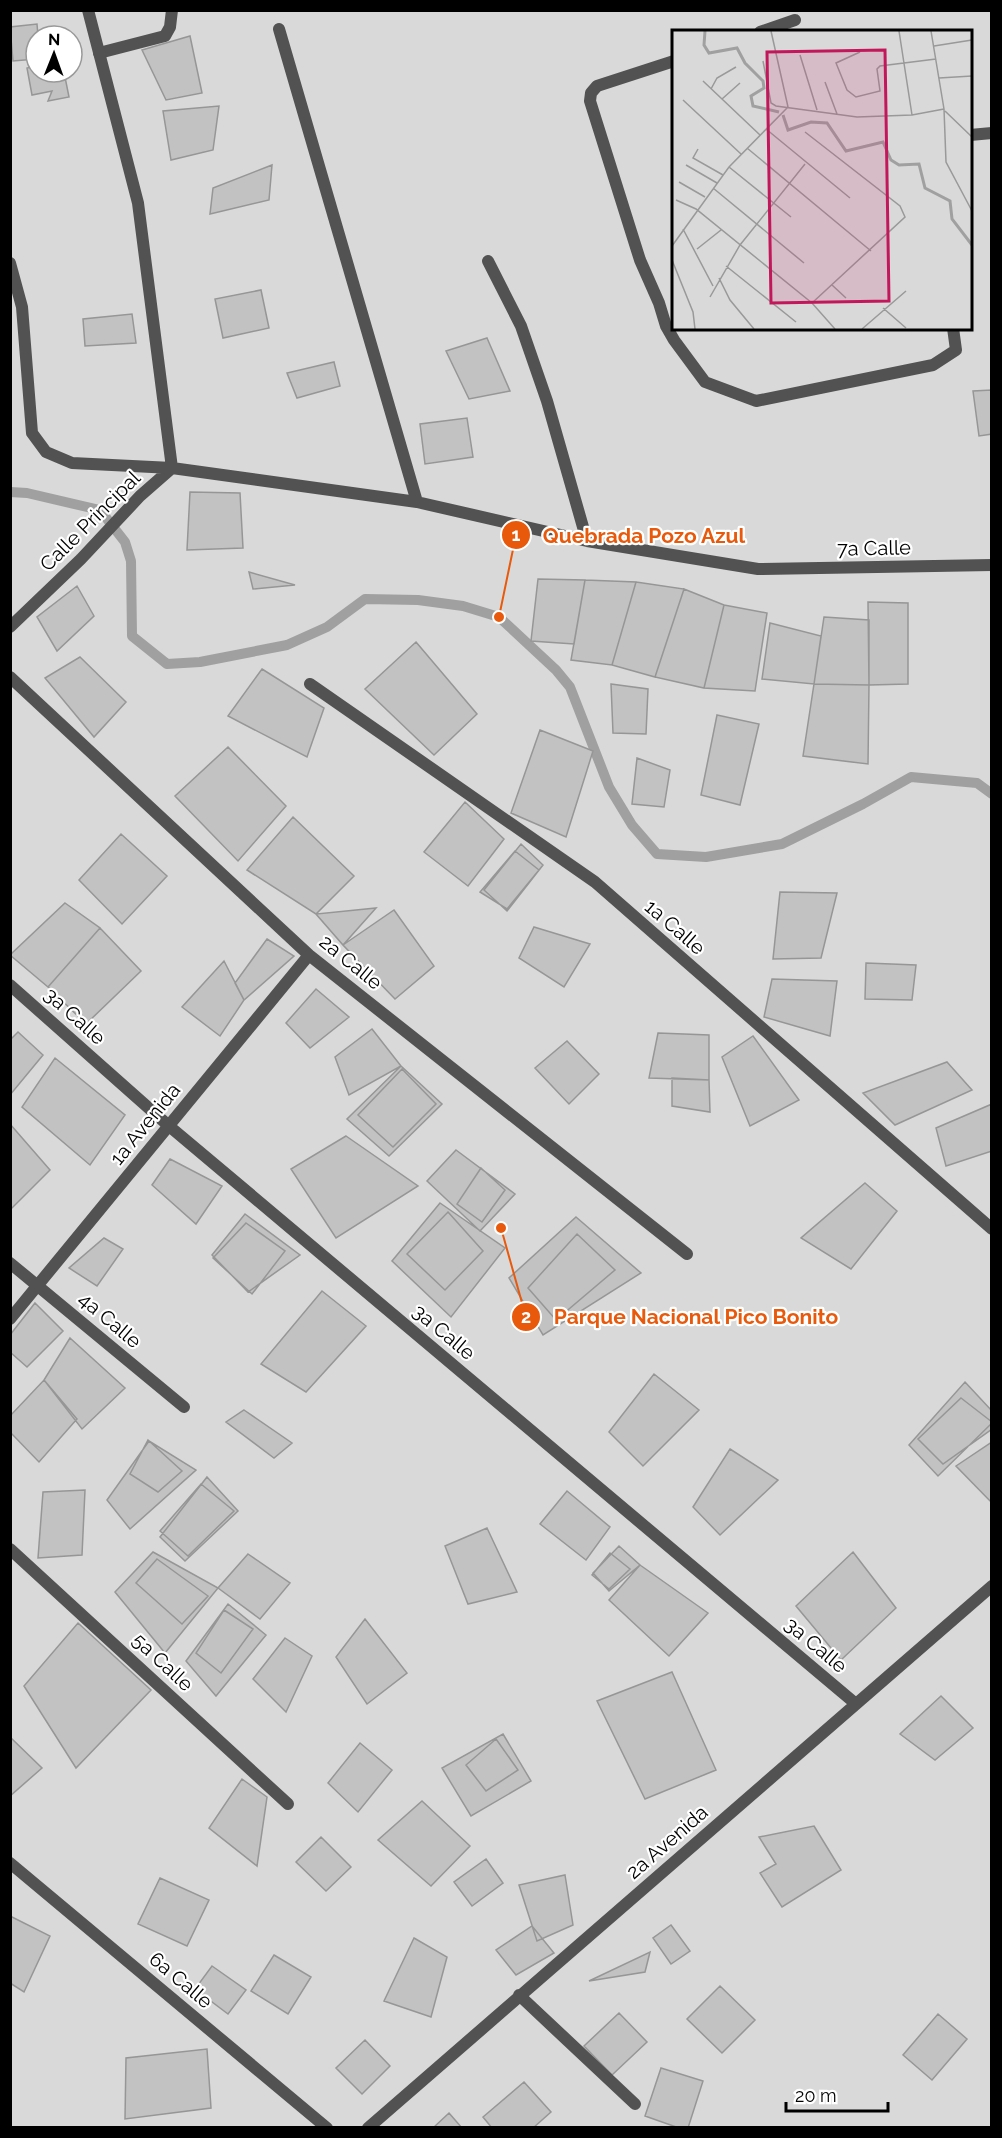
<svg xmlns="http://www.w3.org/2000/svg" width="1002" height="2138" viewBox="0 0 1002 2138" font-family="Raleway,sans-serif">
<style>
.green{fill:#d9d9d9;fill-rule:evenodd}
.lines{fill:none;stroke-linecap:round;stroke-linejoin:round}
.stream{stroke:#a0a0a0;stroke-width:10}
.building{fill:#c2c2c2;stroke:#969696;stroke-width:1.5}
.service{stroke:#525252;stroke-width:12}
.minor{stroke:#525252;stroke-width:12}
.labels{text-anchor:middle;stroke-width:4.5;stroke-linejoin:round;paint-order:stroke}
.street-label{font-size:20px;fill:#000;stroke:#fff}
.inset-river{fill:none;stroke:#a0a0a0;stroke-width:3}
.inset-road{fill:none;stroke:#999;stroke-width:1.5}
.view{fill:#c2185b;fill-opacity:0.15;stroke:#c2185b;stroke-width:3}
.inset-edge{fill:none;stroke:#000;stroke-width:3}
.leader{fill:none;stroke:#e8590c;stroke-width:2}
.callout-dot{fill:#e8590c;stroke:#fff;stroke-width:2}
.mark-label{font-size:18px;text-anchor:middle;font-weight:bold;fill:#fff}
.callout-label{font-size:21px;text-anchor:middle;font-weight:bold;fill:#e8590c;stroke:#fff;stroke-width:4.5;stroke-linejoin:round;paint-order:stroke}
</style>
<rect width="100%" height="100%" fill="#fff"/>
<path class="green" d="M11,11H991V2127H11ZM674,32H970V328H674ZM36,36H72V72H36Z"/>
<g class="lines">
<path class="stream" d="M10,492L27,493L100,510L125,542L131,561L132,636L167,664L200,662L287,645L327,627L365,599L418,600L463,606L499,617L556,670L570,687L609,787L632,825L657,854L706,857L782,844L863,804L911,777L977,783L992,794"/>
</g>
<path class="building" d="M37,24L38,36H36V59L13,61L10,27Z
M190,36L202,93L166,100L142,50Z
M36,66V72H64L69,97L48,101L52,91L32,95L27,68Z
M219,106L213,150L171,160L163,111Z
M272,165L269,200L210,214L213,188Z
M261,290L269,328L223,338L215,299Z
M132,314L136,343L85,346L83,319Z
M487,338L510,391L469,399L446,351Z
M334,362L340,386L297,398L287,373Z
M992,390V434L979,436L973,391Z
M467,418L473,457L425,464L420,424Z
M190,492L240,493L243,548L187,550Z
M249,572L295,585L253,589Z
M538,579L585,580L574,644L531,641Z
M585,580L636,582L612,665L571,660Z
M636,582L684,589L655,677L612,665Z
M77,586L94,616L57,651L37,617Z
M684,589L724,605L704,688L655,677Z
M868,602L908,603V684L869,685Z
M724,605L767,613L755,691L704,688Z
M824,617L869,620V685L814,684Z
M770,623L821,636L814,684L762,679Z
M416,642L477,714L434,755L365,689Z
M80,657L126,702L94,737L45,678Z
M262,669L324,708L307,757L228,716Z
M611,684L648,689L646,734L613,733Z
M814,684L869,685L868,764L803,756Z
M717,715L759,724L740,805L701,795Z
M540,730L593,751L566,837L511,813Z
M228,747L286,806L238,861L175,796Z
M637,758L670,770L664,807L632,804Z
M465,802L504,839L468,886L424,852Z
M293,817L354,876L316,914L247,870Z
M121,834L167,876L122,924L79,880Z
M521,844L543,865L507,911L484,890Z
M515,851L539,870L507,909L480,892Z
M780,892L837,893L821,958L773,959Z
M65,903L100,928L48,987L10,955Z
M376,908L343,945L316,914Z
M394,910L434,966L395,999L343,945Z
M534,927L590,944L564,987L519,958Z
M100,928L141,971L86,1024L48,987Z
M267,939L294,956L244,1000L235,983Z
M224,961L244,1000L220,1036L182,1007Z
M866,963L916,965L912,1000L865,999Z
M772,979L837,981L830,1036L764,1017Z
M316,989L349,1017L310,1048L286,1023Z
M372,1029L401,1066L349,1095L335,1057Z
M18,1032L43,1055L10,1095V1040Z
M658,1033L709,1035V1080L649,1078Z
M753,1036L799,1100L750,1126L722,1057Z
M567,1041L599,1074L569,1104L535,1068Z
M55,1058L125,1115L90,1165L22,1107Z
M947,1062L972,1090L895,1125L863,1093Z
M401,1066L442,1104L389,1156L347,1119Z
M402,1069L436,1104L393,1147L358,1115Z
M672,1078L709,1080L710,1112L672,1106Z
M992,1104V1151L946,1166L936,1128Z
M10,1124L50,1170L10,1210Z
M346,1136L418,1186L336,1238L291,1169Z
M456,1150L515,1194L480,1231L427,1181Z
M170,1159L222,1186L196,1224L152,1185Z
M481,1168L505,1190L482,1222L457,1204Z
M865,1183L897,1211L851,1269L801,1238Z
M440,1203L505,1248L451,1317L392,1261Z
M448,1212L483,1251L445,1290L407,1254Z
M245,1214L300,1255L248,1292L212,1255Z
M576,1217L641,1273L543,1335L509,1278Z
M246,1223L285,1251L252,1294L213,1258Z
M577,1234L615,1270L556,1320L528,1288Z
M104,1238L123,1249L97,1286L69,1268Z
M322,1291L366,1326L306,1392L261,1364Z
M35,1303L63,1331L27,1367L10,1352V1335Z
M70,1338L125,1388L82,1429L44,1380Z
M654,1374L699,1410L643,1466L609,1432Z
M44,1380L77,1419L39,1462L10,1432V1416Z
M965,1382L992,1411V1423L938,1476L909,1445Z
M961,1398L992,1422V1429L943,1464L918,1439Z
M244,1410L292,1443L274,1458L226,1422Z
M148,1440L182,1471L158,1492L130,1474Z
M149,1441L196,1470L130,1529L107,1500Z
M992,1442V1503L956,1466Z
M730,1449L778,1480L720,1535L693,1507Z
M207,1477L238,1511L185,1561L160,1537Z
M201,1484L234,1511L188,1556L160,1531Z
M85,1490L82,1555L38,1558L43,1492Z
M567,1491L610,1527L586,1560L540,1524Z
M487,1528L517,1592L468,1604L445,1546Z
M619,1546L640,1565L609,1591L593,1573Z
M153,1552L218,1588L165,1653L115,1592Z
M853,1552L896,1608L841,1660L796,1606Z
M610,1553L630,1569L609,1589L592,1575Z
M248,1554L290,1583L260,1619L218,1588Z
M157,1559L208,1596L182,1624L136,1583Z
M640,1565L708,1613L669,1656L609,1600Z
M228,1604L266,1635L216,1696L186,1661Z
M224,1610L253,1629L221,1673L196,1653Z
M365,1619L407,1673L367,1704L336,1657Z
M78,1623L151,1690L76,1768L24,1686Z
M285,1638L312,1656L286,1712L253,1679Z
M672,1672L716,1770L645,1799L597,1701Z
M941,1696L973,1728L935,1760L900,1734Z
M503,1734L531,1781L471,1816L442,1768Z
M10,1737L42,1768L10,1796Z
M496,1739L518,1770L486,1791L466,1765Z
M360,1743L392,1770L358,1812L328,1783Z
M242,1779L267,1797L257,1866L209,1828Z
M422,1801L470,1846L431,1886L378,1840Z
M814,1826L841,1870L782,1907L760,1873L776,1864L759,1837Z
M321,1837L351,1867L326,1891L296,1862Z
M486,1859L503,1883L472,1906L454,1882Z
M565,1875L573,1925L537,1941L519,1885Z
M160,1878L209,1900L187,1946L138,1924Z
M10,1916L50,1936L24,1992L10,1983Z
M671,1925L690,1951L671,1964L653,1938Z
M532,1926L554,1953L516,1975L496,1950Z
M414,1938L447,1957L431,2017L384,2001Z
M650,1952L645,1972L589,1981Z
M274,1955L311,1977L288,2014L251,1991Z
M212,1966L246,1990L228,2014L195,1989Z
M720,1986L755,2020L722,2053L687,2019Z
M619,2013L647,2042L612,2075L584,2046Z
M938,2014L967,2039L932,2080L903,2055Z
M365,2040L390,2066L362,2094L336,2068Z
M207,2049L211,2108L125,2119L126,2058Z
M661,2068L703,2081L688,2128H679L645,2116Z
M524,2082L551,2112L533,2128H492L483,2117Z
M449,2113L462,2128H433Z"/>
<g class="lines">
<path class="service" d="M99,53L165,36L170,27L172,10"/>
<path class="minor" d="M88,10L138,203L172,468
M279,29L417,502
M760,32L795,20
M674,61L597,86L591,93L590,101L640,260L659,303L666,326L674,340L705,382L756,401L933,365L956,350L953,328
M970,135L992,133
M488,261L521,326L547,401L587,541
M10,263L22,307L32,433L46,452L72,463L172,468L417,502L587,541L758,569L992,565
M10,627L81,559L140,496L172,468
M10,677L309,955L687,1254
M310,684L595,882L992,1229
M10,985L169,1126L856,1704
M10,1263L184,1407
M10,1319L309,955
M10,1549L288,1804
M10,1863L327,2128
M519,1995L635,2104
M368,2128L992,1586"/>
</g>
<g class="labels">
<g class="street-label">
<text transform="translate(90 521) rotate(-45)" y="7">Calle Principal</text>
<text transform="translate(874 548) rotate(-1)" y="7">7a Calle</text>
<text transform="translate(675 927) rotate(41)" y="7">1a Calle</text>
<text transform="translate(351 962) rotate(39)" y="7">2a Calle</text>
<text transform="translate(75 1016) rotate(42)" y="7">3a Calle</text>
<text transform="translate(145 1124) rotate(-51)" y="7">1a Avenida</text>
<text transform="translate(110 1320) rotate(40)" y="7">4a Calle</text>
<text transform="translate(444 1332) rotate(40)" y="7">3a Calle</text>
<text transform="translate(816 1645) rotate(40)" y="7">3a Calle</text>
<text transform="translate(163 1662) rotate(43)" y="7">5a Calle</text>
<text transform="translate(667 1842) rotate(-41)" y="7">2a Avenida</text>
<text transform="translate(181 1980) rotate(40)" y="7">6a Calle</text>
</g>
</g>
<g transform="translate(672 30)">
<rect width="300" height="300" fill="#fff"/>
<path d="M0,1H300V299H0Z" fill="#d9d9d9"/>
<path class="inset-river" d="M33,1L32,15L37,23L65,18L73,33L91,51L92,58L79,66L81,76L107,82M111,85L116,100L139,92L155,93L174,121L211,112L219,130L227,135L247,134L253,158L278,171L280,189L300,215"/>
<path class="inset-road" d="M99,1L116,77M227,1L240,85M259,1L272,79L274,132L300,181M262,16L300,10M188,22L164,33L175,60L184,67L208,61L205,39L208,36L264,29M128,25L145,80M91,31L99,73L104,76L185,87L240,85L272,79M267,48L300,46M31,51L88,105M153,52L165,84M39,59L45,48L64,37M50,69L68,53M11,70L69,124M273,81L300,107M94,99L178,168M133,102L228,176L233,187L140,273M75,118L199,221M26,119L21,128L51,145M14,135L45,153M57,137L119,187M7,152L33,167M41,158L132,233M4,170L24,179L140,273L163,299M11,199L41,256M0,216L57,137L116,77M25,219L49,200M0,230L21,282L23,299M54,236L124,292M47,248L58,270L82,299M160,255L174,268M38,267L68,215L133,134M211,278L234,298M190,299L234,261"/>
<path class="view" d="M213,20L217,271L99,273L95,22Z"/>
<rect width="300" height="300" class="inset-edge"/>
</g>
<path class="leader" d="M499 617L516 535M501 1228L526 1317"/>
<g class="callout-dot">
<circle cx="499" cy="617" r="6"/>
<circle cx="501" cy="1228" r="6"/>
<circle cx="516" cy="535" r="15"/>
<circle cx="526" cy="1317" r="15"/>
</g>
<g class="mark-label">
<text x="516" y="541">1</text>
<text x="526" y="1323">2</text>
</g>
<g class="callout-label">
<text x="644" y="543">Quebrada Pozo Azul</text>
<text x="696" y="1324">Parque Nacional Pico Bonito</text>
</g>
<rect width="1002" height="2138" fill="none" stroke="#000000" stroke-width="24"/>
<g transform="translate(54 54) rotate(1)"><circle r="28" fill="#ffffff" stroke="#999999" stroke-width="1.5"/>
<path d="M0-4.5L10 22L0 15L-10 22Z" fill="#000000"/>
<text y="-9" font-size="16" font-weight="bold" text-anchor="middle" fill="#000000">N</text>
</g>
<path d="M786 2102v9h102v-9" fill="none" stroke="#000000" stroke-width="3"/>
<text x="795" y="2102" font-size="18" fill="#000000" stroke="#ffffff" stroke-width="4.5" paint-order="stroke">20 m</text>
</svg>
